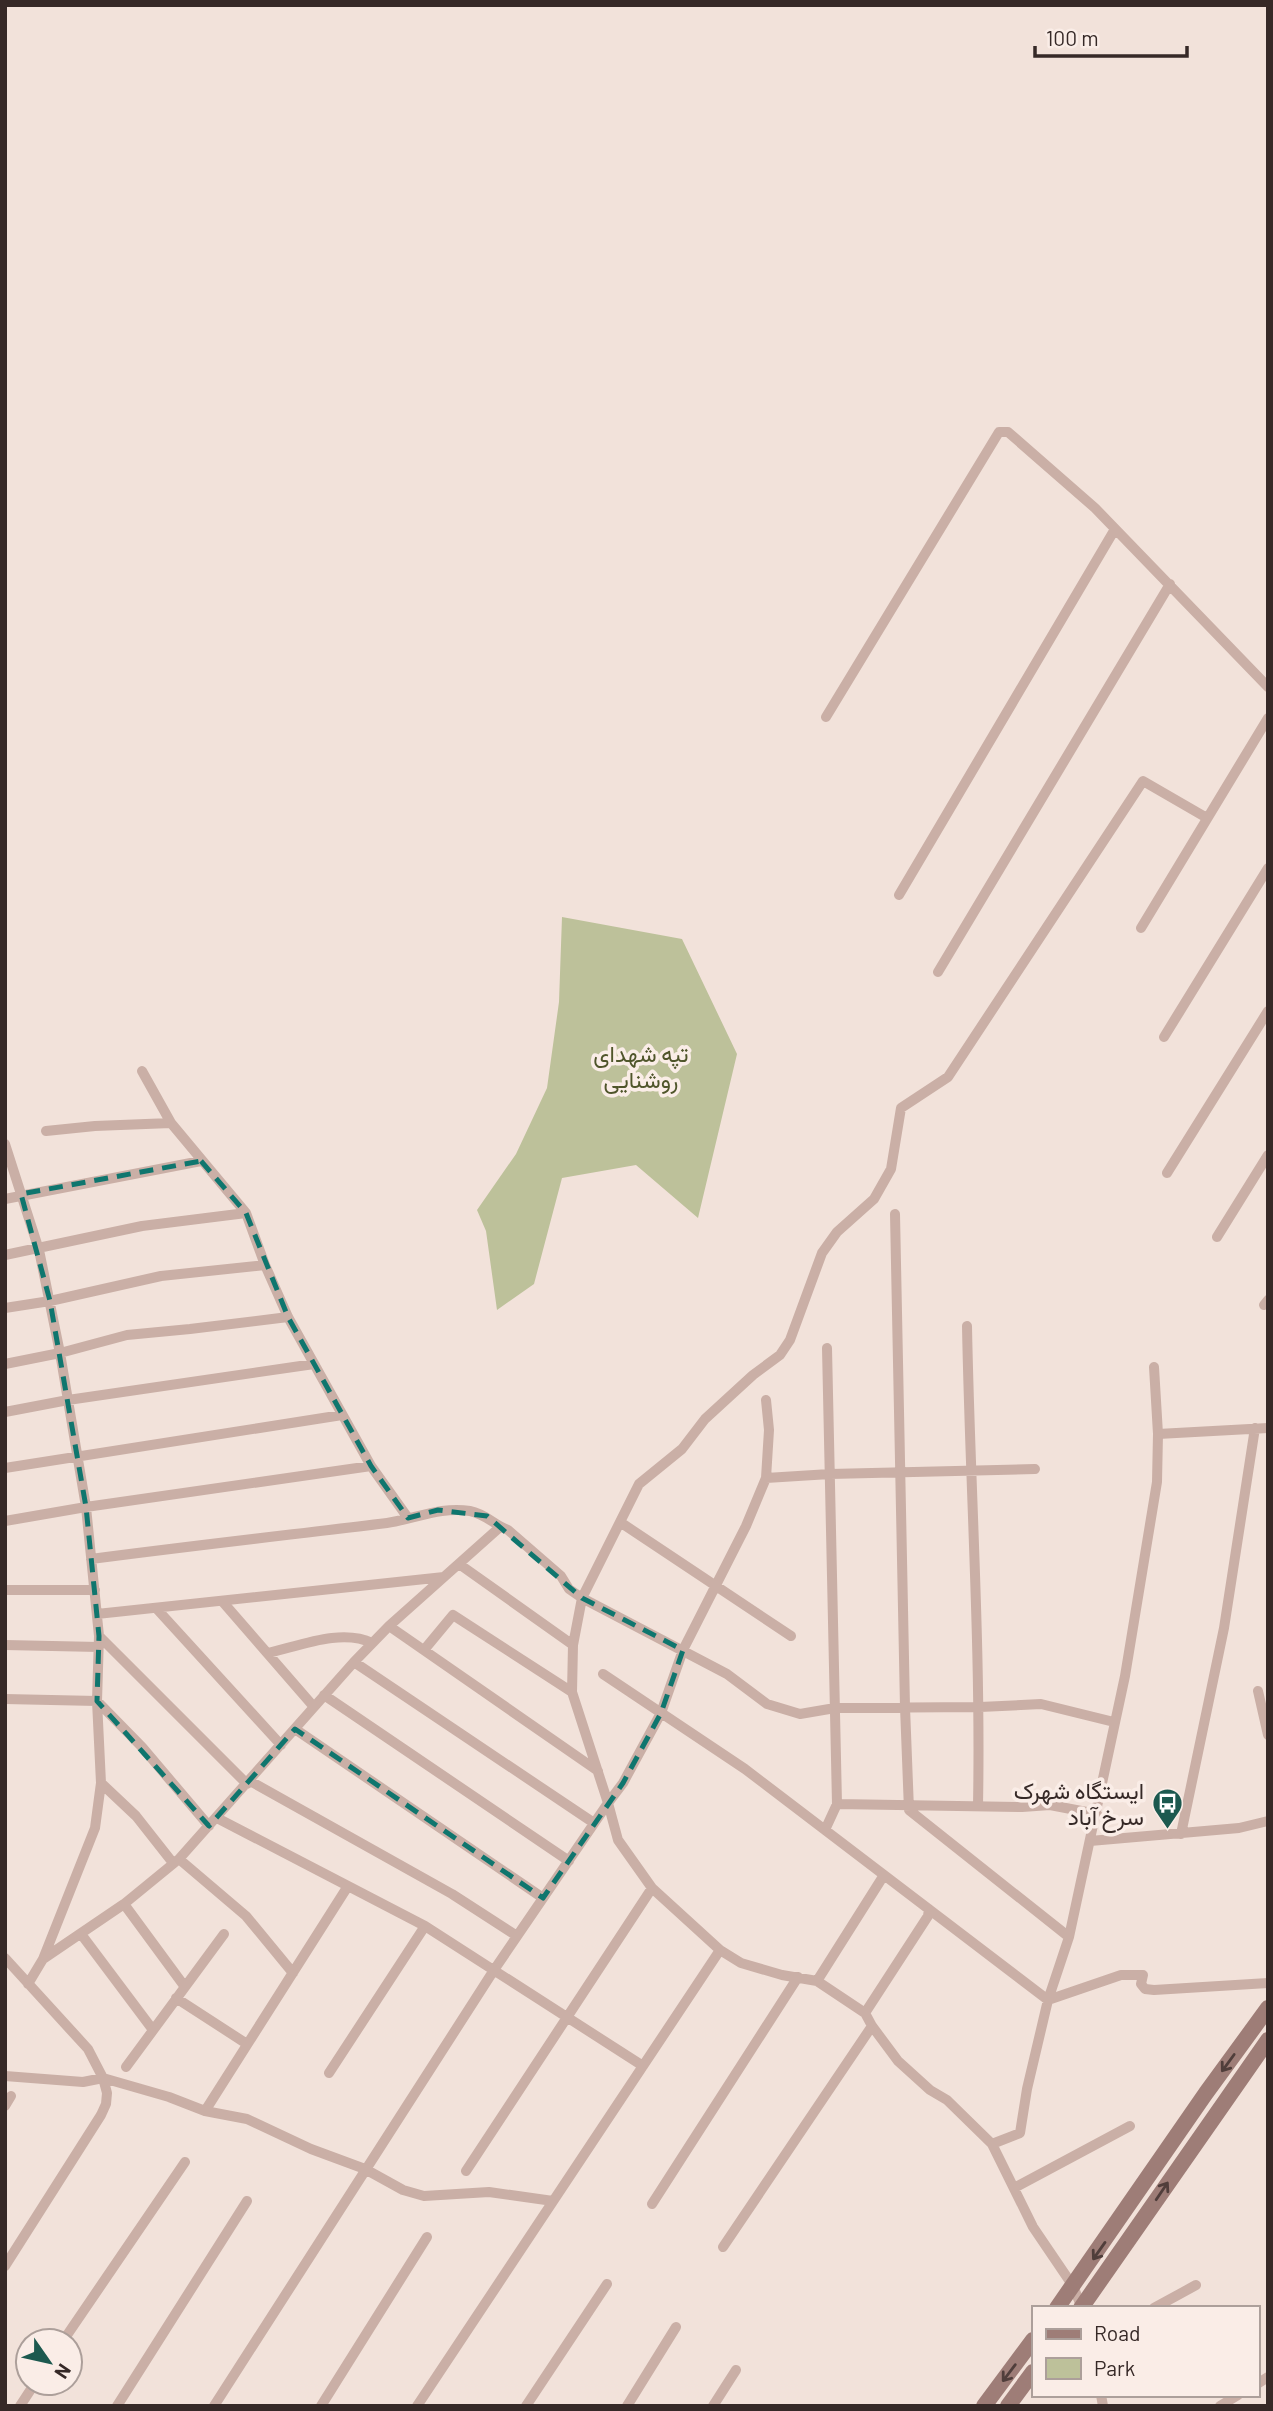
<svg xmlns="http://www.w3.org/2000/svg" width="1273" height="2411" viewBox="0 0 1273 2411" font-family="Barlow,Vazirmatn,sans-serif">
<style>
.green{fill:#bdc19a}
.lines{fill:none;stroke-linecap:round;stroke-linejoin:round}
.street{stroke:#caafa6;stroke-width:10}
.secondary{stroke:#9e7d77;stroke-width:16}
.oneway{stroke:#503e3b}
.marked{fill:none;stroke:#0f766e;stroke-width:5;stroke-dasharray:14 9;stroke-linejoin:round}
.labels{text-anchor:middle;stroke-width:7;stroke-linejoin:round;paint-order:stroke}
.park-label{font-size:23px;fill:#4f552a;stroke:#faede7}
.poi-label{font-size:23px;fill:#362927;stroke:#faede7;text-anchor:end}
</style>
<rect width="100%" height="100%" fill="#f2e2da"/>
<path class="green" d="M562,917L682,939L737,1054L698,1218L636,1165L562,1178L534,1284L497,1310L486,1231L477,1210L516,1154L547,1088L559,1002Z"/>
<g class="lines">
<path class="street" d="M826,717L999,432H1008L1095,508L1268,687
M899,895L1115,529
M1141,928L1268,718
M938,972L1170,584
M1164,1037L1268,868
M142,1071L171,1123L246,1213L265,1265L288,1317L371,1466L408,1518
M46,1131L95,1126L171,1123
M5,1144L39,1250L60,1353L86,1507L99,1636L97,1701L101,1783L95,1828L43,1959L28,1984
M1167,1173L1268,1011
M5,1199L201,1161
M895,1214L905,1707L909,1810L1069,1937
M1217,1237L1268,1155
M5,1255L142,1226L246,1213
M1264,1305L1268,1300
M5,1308L50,1301L161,1276L265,1265
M967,1326C970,1486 981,1646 978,1806
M5,1364L60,1353L127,1335L190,1329L288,1317
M766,1400L769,1430L766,1478L746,1526L683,1650L661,1713L623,1783L608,1803L618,1840L652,1888L720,1950L741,1963L782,1975L817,1981L865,2013L872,2026L898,2061L930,2090L947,2100L992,2144L1033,2227L1073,2286L1082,2308
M5,1412L68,1400L314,1364
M1158,1434L1268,1428
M5,1468L342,1415
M766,1478L830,1474L1035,1469
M5,1521L86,1507L371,1466
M620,1522L791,1636
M91,1559C190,1546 288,1535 387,1523C415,1519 441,1506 470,1511C486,1514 494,1525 508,1530L561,1576L569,1589L582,1598L727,1674L767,1704L800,1714L835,1708L980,1707L1041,1704L1114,1722
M459,1564L573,1645
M5,1590H95
M222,1601L314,1707
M156,1608L281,1745
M97,1614L444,1577
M389,1626L598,1771
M99,1636L247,1784
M5,1645L99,1647
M424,1650L453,1615L572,1692
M268,1653C299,1646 342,1628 372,1643
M354,1662L594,1823
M603,1674L745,1769L1048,2000L1121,1975H1143L1141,1984L1145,1989L1154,1990L1268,1983
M1258,1691L1268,1735
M324,1695L569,1861
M5,1699L97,1701L142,1747L209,1826
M295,1729L543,1898
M250,1781L452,1894L517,1936
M101,1783L136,1816L173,1863
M837,1804L1022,1807L1050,1805L1097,1814
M217,1818L425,1926L643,2066
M825,1830L837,1804L827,1348
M1181,1834L1224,1628L1255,1428
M1090,1841L1239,1828L1268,1821
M179,1859L246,1916L293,1973
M124,1904L185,1987
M81,1934L153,2030
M5,1958L88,2049L103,2078L107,2093L106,2104L101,2115L5,2266
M43,1959L124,1904L179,1859L354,1662L389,1626L500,1527
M817,1981L884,1875
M176,1998L247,2044
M865,2013L928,1916L929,1909
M126,2067L224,1934
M329,2073L425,1926
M5,2076L83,2082L103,2078L169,2097L205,2111L247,2119L311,2149L365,2169L403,2190L424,2196L489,2192L553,2201
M5,2106L11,2096
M205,2111L348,1886
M992,2144L1020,2133L1027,2089L1048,2000L1069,1937L1125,1676L1157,1482L1158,1434L1154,1367
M466,2171L652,1888
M1014,2188L1130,2126
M652,2204L798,1977
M723,2247L872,2026
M1154,2308L1196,2285
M63,2341L185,2162
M1257,2384L1268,2377
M1101,2395L1103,2406
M20,2406L35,2383
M117,2406L247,2201
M214,2406L494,1970L608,1803L572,1692L573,1645L582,1598L639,1484L682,1449L705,1419L753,1375L780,1355L790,1340L822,1253L837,1232L874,1199L891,1169L901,1108L948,1077L1143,781L1207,818
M321,2406L427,2237
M417,2406L720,1950
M526,2406L607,2284
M627,2406L676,2327
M713,2406L736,2370
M1220,2406L1238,2395"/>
<path class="secondary" d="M1057,2308L1206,2093L1268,2008
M1081,2308L1268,2040
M984,2406L1033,2340
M1008,2406L1033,2372"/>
</g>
<defs><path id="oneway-shaft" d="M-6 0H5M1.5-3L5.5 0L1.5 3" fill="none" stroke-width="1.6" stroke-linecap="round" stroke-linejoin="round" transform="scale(1.75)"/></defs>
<g class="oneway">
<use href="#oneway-shaft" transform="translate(1228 2063) rotate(126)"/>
<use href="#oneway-shaft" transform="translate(1162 2191) rotate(-56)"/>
<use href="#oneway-shaft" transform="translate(1099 2251) rotate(125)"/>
<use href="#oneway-shaft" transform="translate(1009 2373) rotate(127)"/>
</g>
<path class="marked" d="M201,1161L246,1213L288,1317L371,1466L408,1518L438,1510L487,1516L582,1598L683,1650L661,1713L623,1783L543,1898L295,1729L209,1826L97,1701L99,1636L86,1507L50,1301L21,1194Z"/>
<defs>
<symbol id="bus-pin" viewBox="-11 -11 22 30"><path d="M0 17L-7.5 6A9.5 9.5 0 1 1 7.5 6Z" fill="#1c594f" stroke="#faede7"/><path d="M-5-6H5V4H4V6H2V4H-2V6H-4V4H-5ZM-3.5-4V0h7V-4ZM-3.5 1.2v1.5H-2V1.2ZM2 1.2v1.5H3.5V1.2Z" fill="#fff"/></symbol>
</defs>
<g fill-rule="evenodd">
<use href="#bus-pin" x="1150" y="1786" width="35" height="47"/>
</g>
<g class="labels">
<g class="park-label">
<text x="641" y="1062">تپه شهدای<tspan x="641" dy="26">روشنایی</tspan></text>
</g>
<g class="poi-label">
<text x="1144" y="1799">ایستگاه شهرک<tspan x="1144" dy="26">سرخ آباد</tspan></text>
</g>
</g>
<rect width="1273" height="2411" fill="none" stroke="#362927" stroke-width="14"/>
<rect x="1032" y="2306" width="228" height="91" fill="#faede7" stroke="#ac9f9a" stroke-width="2"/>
<rect x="1046" y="2329" width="35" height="10" fill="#9e7d77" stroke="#ac9f9a" stroke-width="2"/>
<text x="1094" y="2341" font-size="21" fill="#362927">Road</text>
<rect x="1046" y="2358" width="35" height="21" fill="#bdc19a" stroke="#ac9f9a" stroke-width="2"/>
<text x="1094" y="2376" font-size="21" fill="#362927">Park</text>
<g transform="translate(49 2362) rotate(124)"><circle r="33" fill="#faede7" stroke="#ac9f9a" stroke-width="2"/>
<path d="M0-5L12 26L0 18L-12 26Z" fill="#1c594f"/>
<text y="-10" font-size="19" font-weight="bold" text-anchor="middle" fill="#362927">N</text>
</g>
<path d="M1035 46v10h152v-10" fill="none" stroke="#362927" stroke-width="3.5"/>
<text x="1046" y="46" font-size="21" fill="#362927" stroke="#faede7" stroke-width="5" paint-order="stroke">100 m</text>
</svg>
